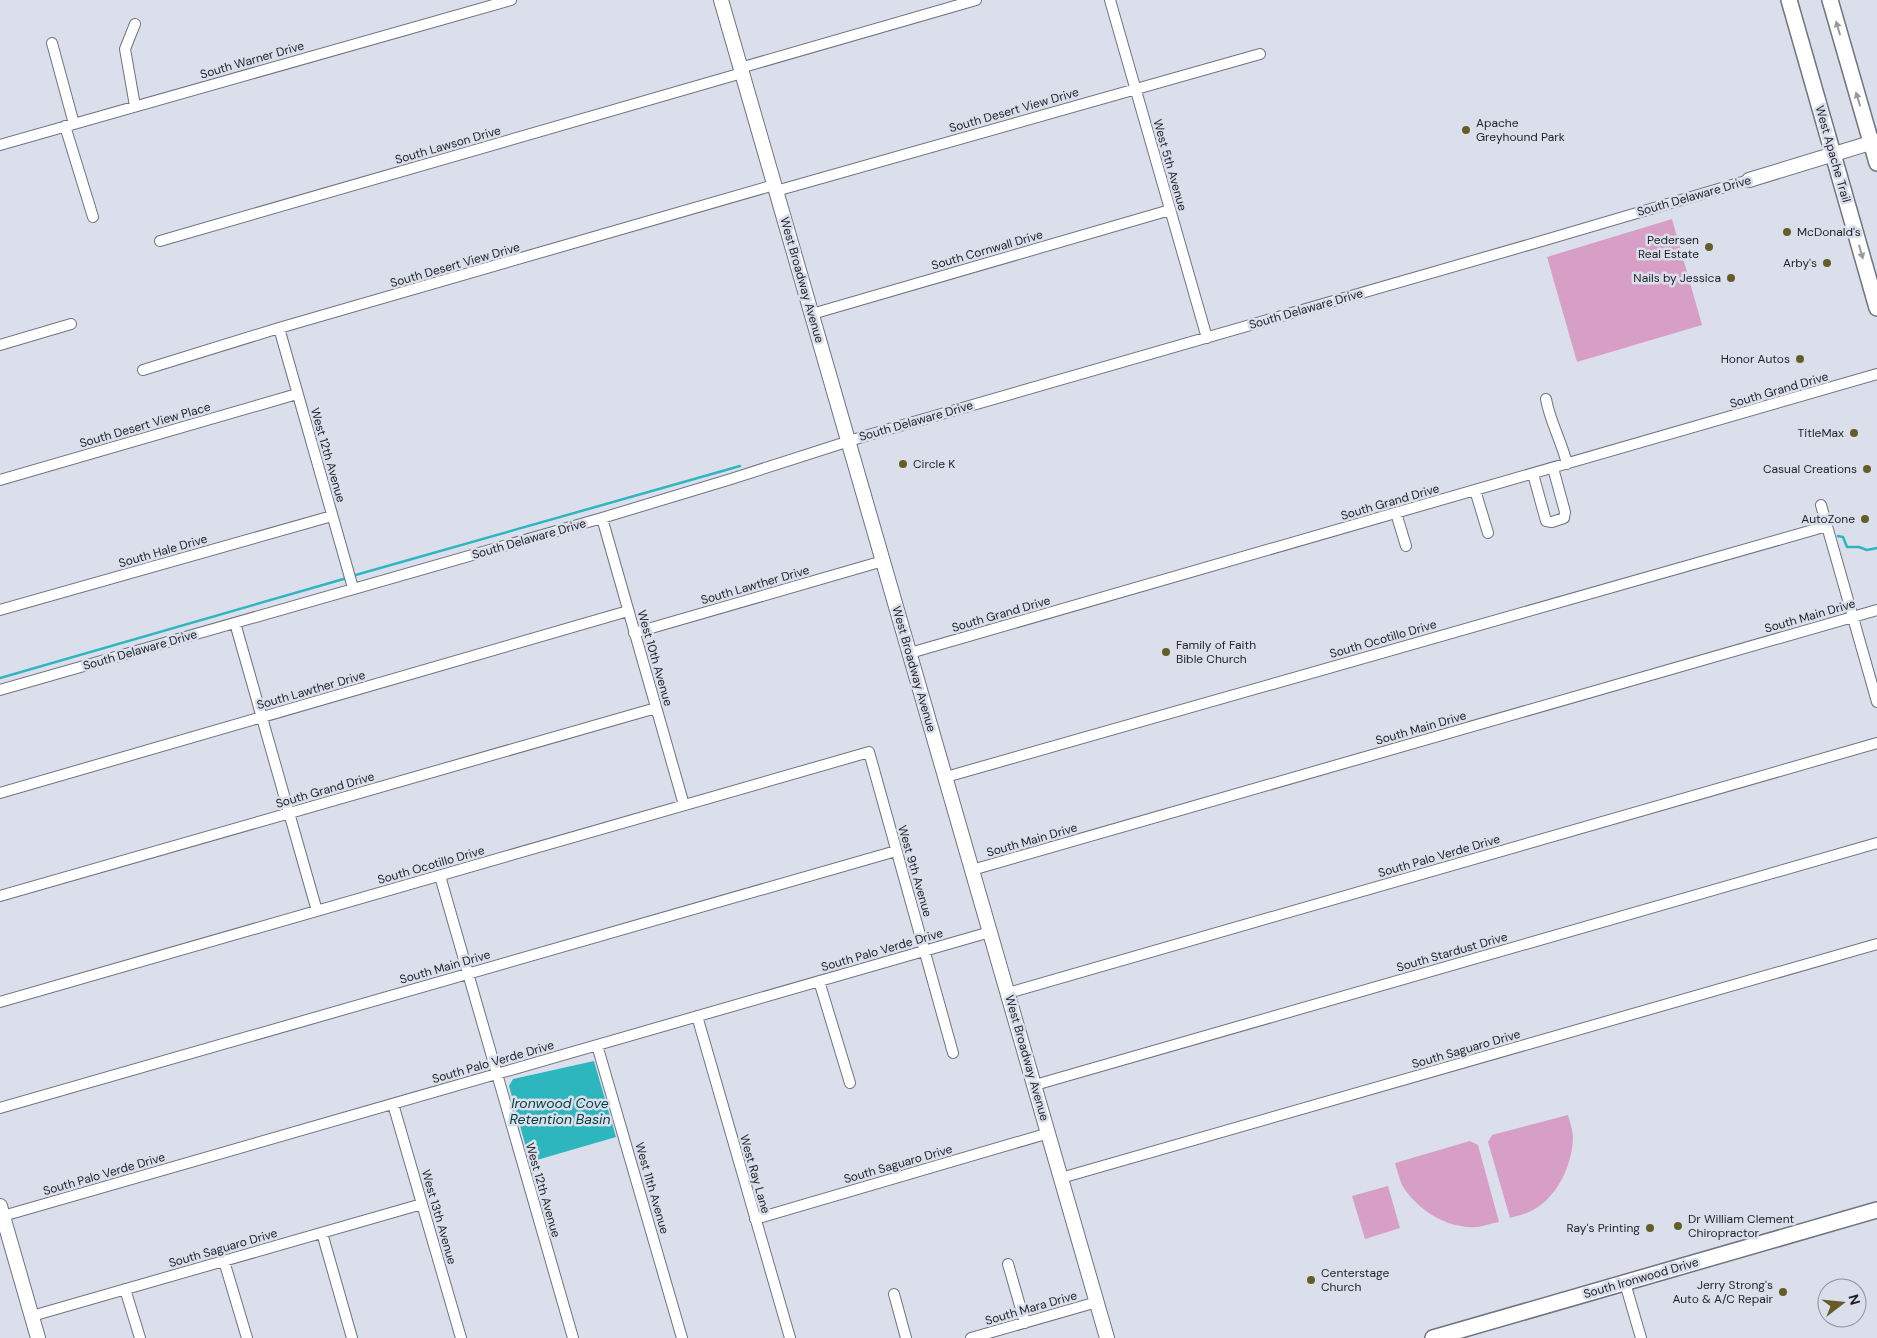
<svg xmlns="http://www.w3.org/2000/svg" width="1877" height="1338" viewBox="0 0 1877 1338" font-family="'DM Sans',sans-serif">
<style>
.green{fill:#d89fc6}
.water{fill:#2eb6bf}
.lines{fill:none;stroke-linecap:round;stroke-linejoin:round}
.stream{stroke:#2eb6bf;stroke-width:2.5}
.street-casing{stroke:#70747f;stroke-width:12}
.secondary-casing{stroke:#70747f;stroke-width:16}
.primary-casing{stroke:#70747f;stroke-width:18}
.street{stroke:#fff;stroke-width:10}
.secondary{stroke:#fff;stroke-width:14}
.primary{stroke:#fff;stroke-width:15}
.oneway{fill:#9a9a9c}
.poi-dot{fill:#655c28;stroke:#dbdfec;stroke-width:2}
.labels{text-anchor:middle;stroke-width:5;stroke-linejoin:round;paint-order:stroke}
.street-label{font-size:12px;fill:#1e1f24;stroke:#dbdfec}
.poi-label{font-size:12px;fill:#1e1f24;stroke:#dbdfec;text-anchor:end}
.water-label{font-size:14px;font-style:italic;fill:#044145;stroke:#dbdfec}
</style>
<rect width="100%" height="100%" fill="#dbdfec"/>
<path class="green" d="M1672,219L1702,325L1577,362L1547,257Z
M1568,1115C1570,1122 1573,1131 1573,1138C1572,1167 1556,1200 1529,1212C1523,1215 1516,1216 1510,1218L1488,1142L1492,1135Z
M1470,1141L1478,1145L1499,1222C1492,1223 1484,1226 1477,1227C1447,1229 1417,1210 1402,1185C1399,1178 1397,1170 1395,1163Z
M1388,1186L1400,1228L1365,1239L1352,1196Z"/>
<path class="water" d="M594,1061L616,1137L530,1162L509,1086L513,1079Z"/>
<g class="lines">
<path class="stream" d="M1838,536L1843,537L1847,547H1859L1867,550L1877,548
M352,576L740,466
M0,678L347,578"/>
<defs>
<path id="street" d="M1110,0L1207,338
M135,24L125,49L135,106
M52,43L74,124
M740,68L976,0
M65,126L93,217
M0,145L511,0
M776,191L1260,54
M160,241L742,73
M812,314L1170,210
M279,328L353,588
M0,345L71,324
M143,370L279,328L774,185
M1546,399C1550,422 1562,442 1567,464
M1533,474L1546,521L1552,522L1564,518L1565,512L1553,468
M0,480L297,394
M1475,490L1488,533
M1821,505L1877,702
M1396,513L1406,546
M602,518L684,805
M0,610L332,516
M235,623L317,911
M634,633L883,561
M910,653L1877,374
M0,690L602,518L731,479L865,436L1535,243L1749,180
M946,777L1827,526
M0,793L628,611
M972,870L1877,610
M440,876L573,1338
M0,896L656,708
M819,981L850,1083
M1008,993L1877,743
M0,1002L869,752L953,1053
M697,1016L790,1338
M597,1045L682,1338
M1035,1085L1877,843
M393,1104L461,1338
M0,1108L896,851
M1061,1178L1877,944
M3,1216L990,932
M755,1219L1049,1133
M322,1233L352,1338
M224,1261L247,1338
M1008,1264L1025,1323
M1625,1283L1641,1338
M125,1289L140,1338
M894,1294L906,1338
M32,1316L422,1204
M971,1338L1097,1302"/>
<path id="secondary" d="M721,0L1107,1338
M1749,180L1877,141
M0,1206L38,1338"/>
<path id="primary" d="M1789,0L1877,308
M1830,0L1877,163
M1433,1338L1877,1210"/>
</defs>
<use href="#street" class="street-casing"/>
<use href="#secondary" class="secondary-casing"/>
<use href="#primary" class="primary-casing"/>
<use href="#street" class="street"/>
<use href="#secondary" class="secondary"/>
<use href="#primary" class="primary"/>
</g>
<defs><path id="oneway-solid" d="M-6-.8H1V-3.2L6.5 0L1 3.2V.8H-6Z" transform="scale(1.25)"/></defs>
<g class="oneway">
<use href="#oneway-solid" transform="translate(1838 28) rotate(-106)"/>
<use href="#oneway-solid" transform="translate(1858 99) rotate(-107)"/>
<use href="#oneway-solid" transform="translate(1861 252) rotate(74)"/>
</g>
<g class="poi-dot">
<circle cx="1466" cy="130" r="5"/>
<circle cx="1787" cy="232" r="5"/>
<circle cx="1709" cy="247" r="5"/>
<circle cx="1827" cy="263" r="5"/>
<circle cx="1731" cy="278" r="5"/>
<circle cx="1800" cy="359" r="5"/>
<circle cx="1854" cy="433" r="5"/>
<circle cx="903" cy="464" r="5"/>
<circle cx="1867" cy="469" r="5"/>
<circle cx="1865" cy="519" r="5"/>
<circle cx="1166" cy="652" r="5"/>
<circle cx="1678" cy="1226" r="5"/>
<circle cx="1650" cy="1228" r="5"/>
<circle cx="1311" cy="1280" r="5"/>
<circle cx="1783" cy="1292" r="5"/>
</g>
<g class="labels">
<g class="street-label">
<text transform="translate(252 60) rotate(-16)" y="4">South Warner Drive</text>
<text transform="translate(1014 110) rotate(-16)" y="4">South Desert View Drive</text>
<text transform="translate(448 145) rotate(-16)" y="4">South Lawson Drive</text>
<text transform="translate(1833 154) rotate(74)" y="4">West Apache Trail</text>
<text transform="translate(1170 165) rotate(74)" y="4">West 5th Avenue</text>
<text transform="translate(1694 196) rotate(-16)" y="4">South Delaware Drive</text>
<text transform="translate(987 250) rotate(-16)" y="4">South Cornwall Drive</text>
<text transform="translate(455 265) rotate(-16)" y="4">South Desert View Drive</text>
<text transform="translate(802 280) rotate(74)" y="4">West Broadway Avenue</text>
<text transform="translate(1306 309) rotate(-16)" y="4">South Delaware Drive</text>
<text transform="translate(1779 390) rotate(-16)" y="4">South Grand Drive</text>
<text transform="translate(916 421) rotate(-16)" y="4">South Delaware Drive</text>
<text transform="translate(145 425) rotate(-16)" y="4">South Desert View Place</text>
<text transform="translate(328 455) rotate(74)" y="4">West 12th Avenue</text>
<text transform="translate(1390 502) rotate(-16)" y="4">South Grand Drive</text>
<text transform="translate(529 539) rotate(-16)" y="4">South Delaware Drive</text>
<text transform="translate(163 551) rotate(-16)" y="4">South Hale Drive</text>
<text transform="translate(755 585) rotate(-16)" y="4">South Lawther Drive</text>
<text transform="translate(1001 614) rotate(-16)" y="4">South Grand Drive</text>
<text transform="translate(1810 616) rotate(-16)" y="4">South Main Drive</text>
<text transform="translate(1383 639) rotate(-16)" y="4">South Ocotillo Drive</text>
<text transform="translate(140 650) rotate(-16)" y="4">South Delaware Drive</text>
<text transform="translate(655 658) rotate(74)" y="4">West 10th Avenue</text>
<text transform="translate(914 669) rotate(74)" y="4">West Broadway Avenue</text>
<text transform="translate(311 690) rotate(-16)" y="4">South Lawther Drive</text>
<text transform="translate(1421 728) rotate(-16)" y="4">South Main Drive</text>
<text transform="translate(325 790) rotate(-16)" y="4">South Grand Drive</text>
<text transform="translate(1032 840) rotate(-16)" y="4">South Main Drive</text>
<text transform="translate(1439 856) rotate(-16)" y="4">South Palo Verde Drive</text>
<text transform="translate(431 865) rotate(-16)" y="4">South Ocotillo Drive</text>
<text transform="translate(915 871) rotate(74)" y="4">West 9th Avenue</text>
<text transform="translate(882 950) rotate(-16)" y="4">South Palo Verde Drive</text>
<text transform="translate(1452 952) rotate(-16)" y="4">South Stardust Drive</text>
<text transform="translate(445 967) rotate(-16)" y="4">South Main Drive</text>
<text transform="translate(1466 1049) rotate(-16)" y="4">South Saguaro Drive</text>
<text transform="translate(1027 1058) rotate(74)" y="4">West Broadway Avenue</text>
<text transform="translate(493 1062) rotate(-16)" y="4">South Palo Verde Drive</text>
<text transform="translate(898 1164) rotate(-16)" y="4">South Saguaro Drive</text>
<text transform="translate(104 1174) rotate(-16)" y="4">South Palo Verde Drive</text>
<text transform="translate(755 1174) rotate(74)" y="4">West Ray Lane</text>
<text transform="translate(652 1188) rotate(74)" y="4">West 11th Avenue</text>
<text transform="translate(543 1190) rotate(74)" y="4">West 12th Avenue</text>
<text transform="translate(439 1217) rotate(74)" y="4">West 13th Avenue</text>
<text transform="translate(223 1248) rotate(-16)" y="4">South Saguaro Drive</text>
<text transform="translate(1641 1278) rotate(-16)" y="4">South Ironwood Drive</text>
<text transform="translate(1031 1308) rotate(-16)" y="4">South Mara Drive</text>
</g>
<g class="poi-label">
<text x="1476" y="127" text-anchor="start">Apache<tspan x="1476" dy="14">Greyhound Park</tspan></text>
<text x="1797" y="236" text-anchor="start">McDonald's</text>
<text x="1699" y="244">Pedersen<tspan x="1699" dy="14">Real Estate</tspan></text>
<text x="1817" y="267">Arby's</text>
<text x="1721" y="282">Nails by Jessica</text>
<text x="1790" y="363">Honor Autos</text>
<text x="1844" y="437">TitleMax</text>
<text x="913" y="468" text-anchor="start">Circle K</text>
<text x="1857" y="473">Casual Creations</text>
<text x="1855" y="523">AutoZone</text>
<text x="1176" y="649" text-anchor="start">Family of Faith<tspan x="1176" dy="14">Bible Church</tspan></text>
<text x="1688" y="1223" text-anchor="start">Dr William Clement<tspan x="1688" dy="14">Chiropractor</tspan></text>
<text x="1640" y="1232">Ray's Printing</text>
<text x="1321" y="1277" text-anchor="start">Centerstage<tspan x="1321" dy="14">Church</tspan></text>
<text x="1773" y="1289">Jerry Strong's<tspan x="1773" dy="14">Auto &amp; A/C Repair</tspan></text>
</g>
<g class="water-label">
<text x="560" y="1108">Ironwood Cove<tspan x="560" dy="16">Retention Basin</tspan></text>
</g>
</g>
<g transform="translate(1842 1303) rotate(74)"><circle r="24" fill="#dbdfec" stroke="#8f929c"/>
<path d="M0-4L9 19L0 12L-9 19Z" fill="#655c28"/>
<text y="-8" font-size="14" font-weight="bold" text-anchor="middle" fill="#1e1f24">N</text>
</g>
</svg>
